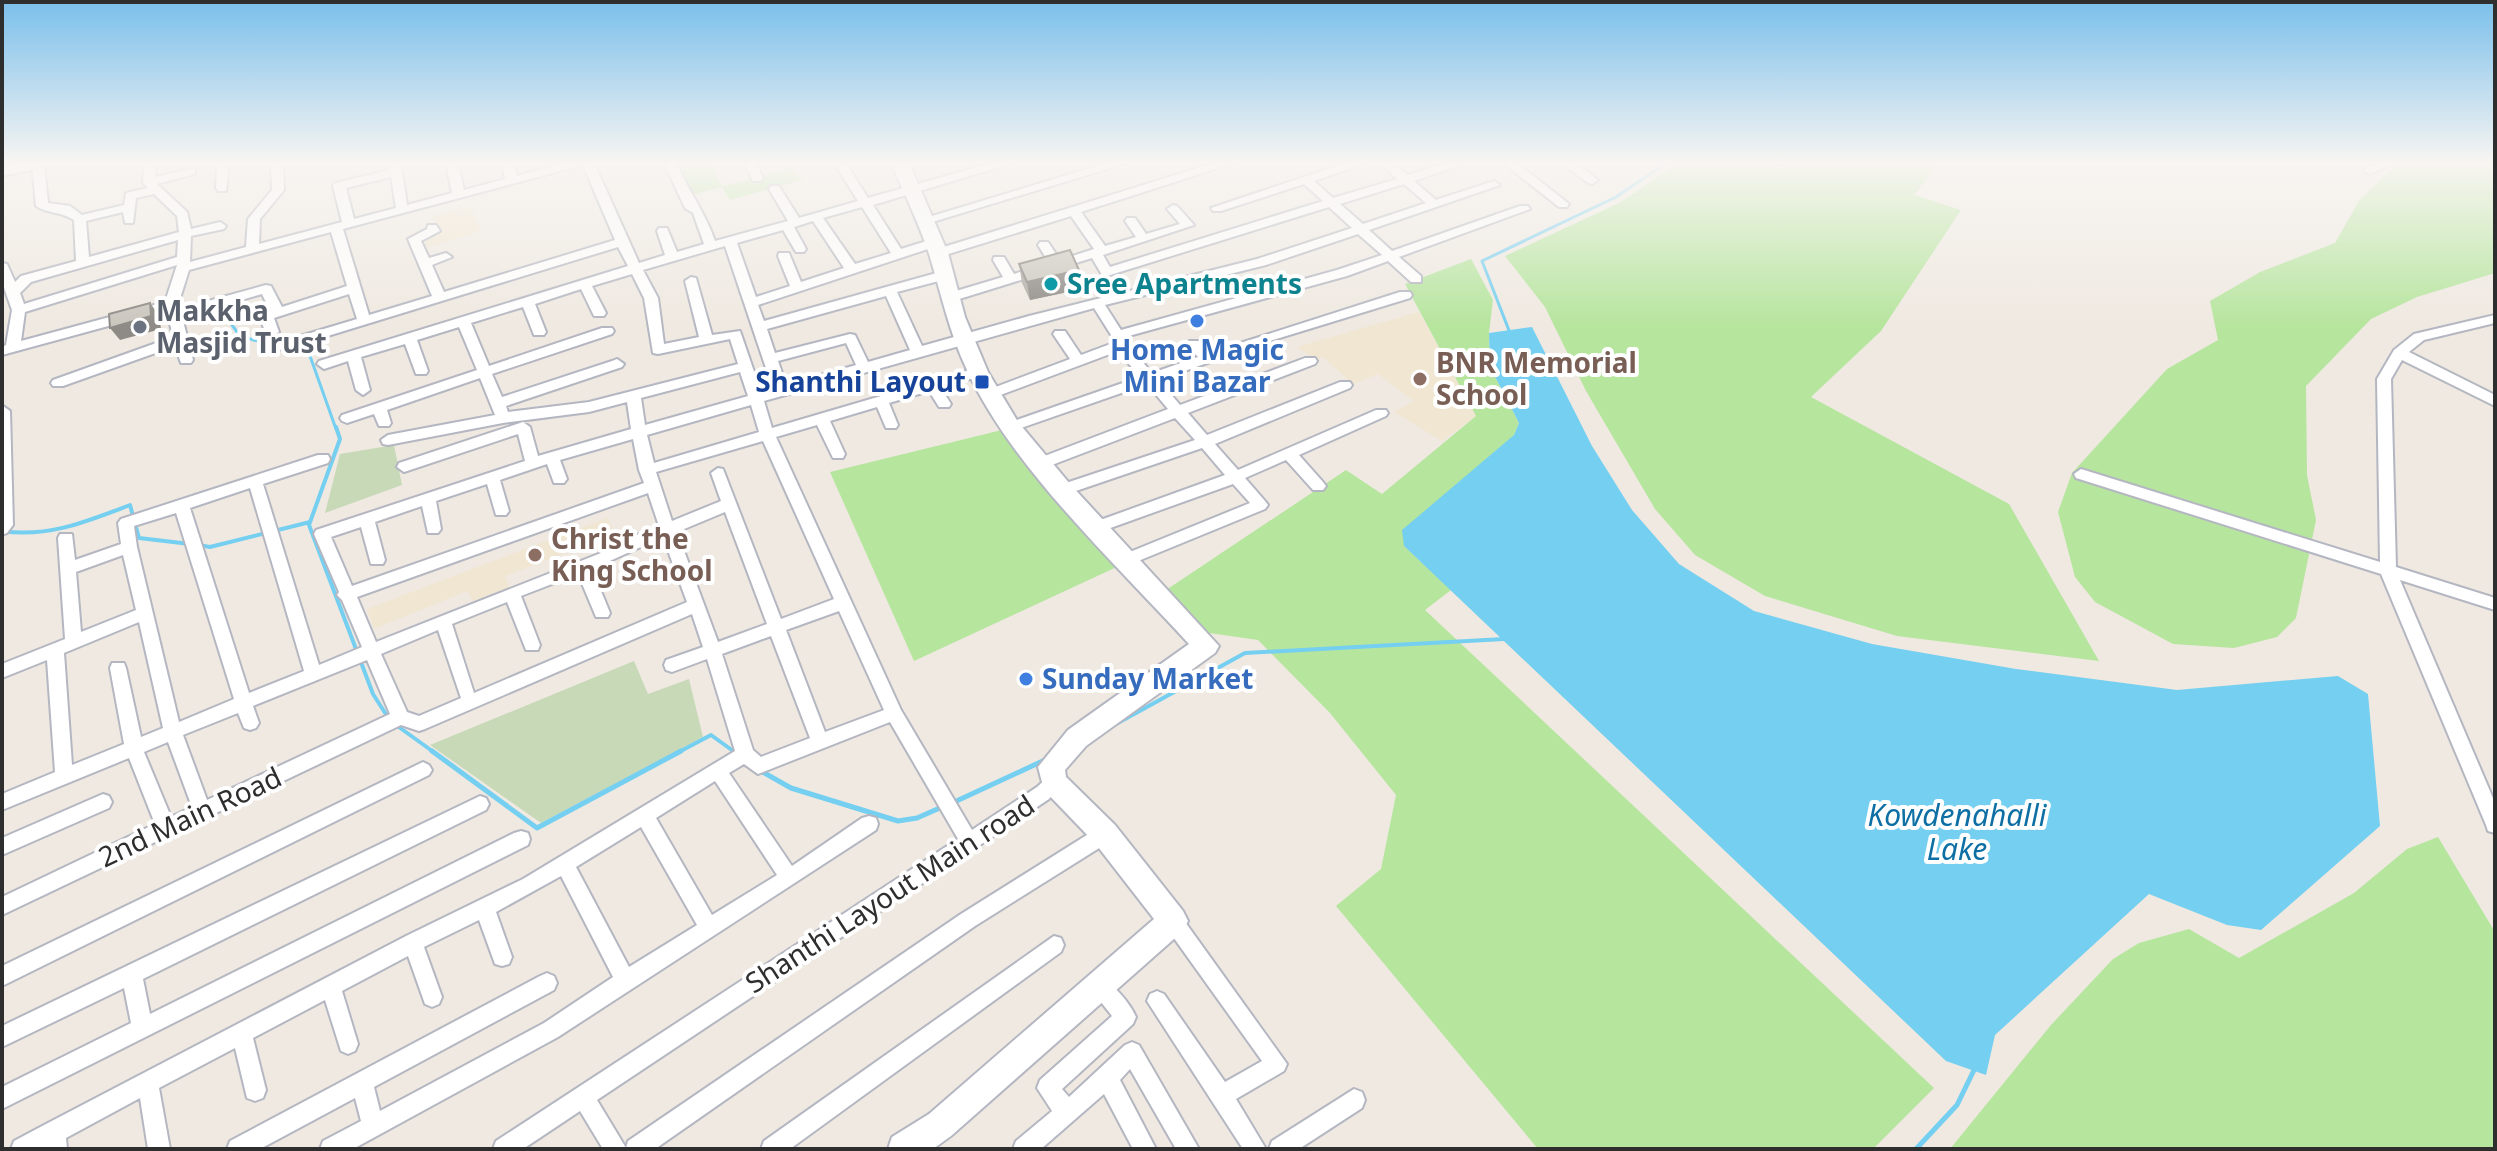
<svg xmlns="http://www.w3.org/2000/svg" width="2497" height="1151" viewBox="0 0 2497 1151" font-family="'Noto Sans',sans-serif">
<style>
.education{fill:#f0e6d1}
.green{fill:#b6e59e}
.cemetery{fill:#c8d9b8}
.water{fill:#75cff0}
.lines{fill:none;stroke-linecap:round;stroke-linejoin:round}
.stream-far2{stroke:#75cff0;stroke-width:3}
.stream-far1{stroke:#75cff0;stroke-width:4}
.stream{stroke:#75cff0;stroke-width:5}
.street-casing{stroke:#b4b7c1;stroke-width:4}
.secondary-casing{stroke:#b4b7c1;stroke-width:4}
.street{fill:#fff;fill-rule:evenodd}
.secondary{fill:#fff;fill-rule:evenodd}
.wall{fill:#afaba4}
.shaded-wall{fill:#8e8b86}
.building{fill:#cbc7bf;stroke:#8e8b86;stroke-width:2}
.culture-dot{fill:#0f9aa8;stroke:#fff;stroke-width:3}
.shop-dot{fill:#3f7fe0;stroke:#fff;stroke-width:3}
.worship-dot{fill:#6b7280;stroke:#fff;stroke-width:3}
.education-dot{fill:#8d6e63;stroke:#fff;stroke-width:3}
.transit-dot{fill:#1a4fb4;stroke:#fff;stroke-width:3}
.labels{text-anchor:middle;stroke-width:8;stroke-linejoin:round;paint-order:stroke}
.culture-label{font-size:28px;font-weight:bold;fill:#0d838f;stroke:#fff;text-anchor:start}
.worship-label{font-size:28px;font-weight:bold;fill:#5b616d;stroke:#fff;text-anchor:start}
.shop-label{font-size:28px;font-weight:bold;fill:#366cbe;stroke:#fff}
.education-label{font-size:28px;font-weight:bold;fill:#785e54;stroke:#fff;text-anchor:start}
.transit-label{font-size:28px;font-weight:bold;fill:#164399;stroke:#fff;text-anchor:end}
.street-label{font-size:28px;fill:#2e2e2e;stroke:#fff}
.water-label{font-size:30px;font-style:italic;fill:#0d6fa3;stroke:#fff}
</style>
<rect width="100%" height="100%" fill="#efe9e1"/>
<path class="education" d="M471,206L480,231L417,251L412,239L439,230L433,216Z
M1419,312L1476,416L1442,441L1394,412L1414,401L1378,374L1353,384L1323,357L1316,360L1297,347Z
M607,518L616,534L505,576L509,587L473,601L467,591L374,629L367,609Z"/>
<path class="green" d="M689,163H710L722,187L794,167L802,180L730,200L722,187L692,195L678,166Z
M1678,163H1940L1914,195L1961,210L1881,331L1811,397L2009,504L2099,661L1897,636L1765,596L1695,555L1655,509L1586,391L1545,307L1505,256L1621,202Z
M2398,163H2495V273L2417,297L2371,319L2306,386L2307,475L2316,520L2296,618L2277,637L2234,648L2173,644L2095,602L2075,577L2058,512L2072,473L2167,369L2218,340L2210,301L2260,272L2335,243L2359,201Z
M1471,259L1493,300L1489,333L1490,367L1519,423L1514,435L1404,546L1451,590L1425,610L1934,1088L1873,1149H1538L1336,906L1381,869L1396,795L1330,713L1258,640L1209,633L1166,590L1346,470L1382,494L1476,416L1405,284Z
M1002,430L1121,565L914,661L830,472Z
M2438,837L2495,932V1149H1950L2051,1025L2113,959L2139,943L2189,929L2239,958L2354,893L2407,849Z"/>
<path class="cemetery" d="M394,445L402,485L325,513L340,454Z
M634,661L648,694L689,679L703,737L541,823L430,745Z"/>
<path class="water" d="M1532,327L1592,446L1632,510L1679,564L1754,611L1872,644L2016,669L2177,690L2338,676L2368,694L2380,826L2261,930L2227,925L2149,894L1995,1035L1986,1075L1946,1061L1404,546L1402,530L1514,435L1519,423L1490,367L1489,333Z"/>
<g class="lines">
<path class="stream-far2" d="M224,314L240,336L310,356L336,429
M1510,333L1482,261L1616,197L1666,163"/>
<path class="stream-far1" d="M336,427L340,439L309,525L373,694L389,719
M2,531C48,538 88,521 130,505L139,538L190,544
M198,545L210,547L310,522
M1116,724L1245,653L1504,639
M396,725L435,753
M677,753L711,735L736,753"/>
<path class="stream" d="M432,751L537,828L681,751
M759,770L791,788L898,821L917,818L942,807
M950,804L1047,759
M1916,1149L1957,1105L1975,1068"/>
<defs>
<path id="street" d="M32,163L44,164L48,203L70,206L82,215L124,205L126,193L148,188L143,183L144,163H156L155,177L195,168V174L157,184L187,212L191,229L220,222L226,226L224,229L191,236L190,262L246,247L248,219L272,190L271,163H283L284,190L260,219L259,244L342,222L333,186L335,183L390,170L389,163H401L407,205L452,193L446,163H458L464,190L505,179L502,163H514L517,176L563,163H594L639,263L665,255L657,231L659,228H667L677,252L704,244L693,213L685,208L664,163H676C689,192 705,212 715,241L788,221L769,189L771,186H779L799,218L858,201L834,163H846L868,198L992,163H1013L873,205L901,249L933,239L937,240V246L758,305L764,321L940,272H950V278L897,292L922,346L1029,316L1257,259L1352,228L1329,207L1107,276L1102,275L1092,258L956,300H946L944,297L946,294L1003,277L993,260L994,257H1004L1014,274L1049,263L1038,245L1040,242H1048L1060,260L1094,249L1071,216L942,256H934V250L1214,163H1234L1081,212L1105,246L1136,237L1125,221L1127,218H1135L1146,234L1180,224L1167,209L1173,205L1177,206L1194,225L1103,255L1110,267L1323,201L1304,184L1221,211H1213L1211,208L1346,163H1365L1314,181L1333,198L1397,179L1380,163H1394L1408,175L1446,163H1466L1414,181L1436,200L1494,181L1500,185L1369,230L1392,251L1520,206H1528L1530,209L1399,257L1421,276V282H1411L1388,261L1347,276L1125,337L1127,344L1152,373L1198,357L1187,344L1189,341H1199L1209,353L1400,292H1410L1412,295L1410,298L1273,340L1159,380L1180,405L1305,358H1315L1317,361L1315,364L1188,413L1207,435L1340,382H1350L1352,385L1350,388L1215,444L1238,470L1376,410H1386L1388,413L1386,416L1299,455L1323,482L1326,486L1323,490H1313L1286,460L1245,478L1265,501L1268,505L1265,509L1126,566L1120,564L1118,560L1120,556L1250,503L1233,484L1102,531H1092L1089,527L1092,523L1225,475L1202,448L1067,494H1057L1054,490L1057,486L1195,440L1175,418L1044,468H1034L1032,464L1034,460L1168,409L1147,384L1015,430H1005L1003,427L1005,424L1140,377L1118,351L995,397H985L983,394L985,391L1070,359L1053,334L1055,331H1065L1081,355L1113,343L1111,335L1094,308L764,401L772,428L973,369H983L985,372L983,375L941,388L951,404L949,407H939L929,391L889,403L898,425L896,428H886L877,407L830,421L845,454L843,458H833L817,425L776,437L901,710L972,830L1037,787L1048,777L1054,774L1060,777L1063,782L1049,799L597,1100L626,1148L628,1141L961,914L1098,828L1105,826L1112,828L1114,834L1112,840L975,926L655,1149H603L580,1111L523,1149H493L496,1141L958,839L890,722L758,774L744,764L729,773L792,866L862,818L869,816L876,818L878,824L876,830L558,1037L353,1149H320L323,1141L361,1121L355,1098L260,1149H227L230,1141L540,976L547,973L554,976L557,983L554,990L374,1087L380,1111L544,1023L613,977L561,876L496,912L512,957L509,964L502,966L495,964L479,920L424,947L442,997L439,1004L432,1007L425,1004L408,956L342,991L358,1044L355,1051L348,1054L341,1051L325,1000L253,1038L266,1090L263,1098L255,1101L247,1098L235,1048L159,1088L170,1149H148L140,1098L66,1138L67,1149H11L14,1141L46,1124L406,936L523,879L735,751L707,659L672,672L666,670L664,665L666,660L703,647L692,614L425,729L419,731L401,725L2,915V897L155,824L129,758L2,810V794L55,772L47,660L2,678V664L65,639L58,538L60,534H72L75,560L121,544L118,523L121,519L318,455H328L330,459L328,463L263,484L319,665L362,647L342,600L337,595L339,592L314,534L316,530L525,461L518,434L404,472L397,467L399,463L523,422L530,427L538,456L631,429L627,402L589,412L503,423L388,445L383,444L381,440L388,435L495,415L480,378L387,410L391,423L389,426H379L374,414L347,423L342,421L340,418L342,415L477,370L459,327L417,340L428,371L426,374H416L405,344L361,357L370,390L363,395L356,390L348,361L324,369L317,364L319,361L628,266L618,247L282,350L275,346L277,343L357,319L349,294L274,318L279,332L272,336L265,332L260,316L270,311L262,294L182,317L193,360L191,363H181L175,346L63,386H53L51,383L53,380L173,337L167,310L2,355V347L6,345L12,310L2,282V263L7,264L15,282L21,276L76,261L74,220C61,211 47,214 36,206ZM583,165L615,240L444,292L432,265L452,257L446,253L429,258L421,241L440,231L436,225H428L427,229L408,239L432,296L369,315L343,229ZM391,177L396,208L354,219L346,188ZM1404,184L1426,203L1363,224L1340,204ZM154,194L177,216L179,232L89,257L86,221L123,212L125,223H133L136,198ZM862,207L891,253L855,264L823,218ZM813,221L844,268L801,282L789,253H779L778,256L790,286L756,297L737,243L783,230L796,252H804L806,249L794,227ZM331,232L347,286L282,307L271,286L266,285L179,309L178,305L189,270ZM1358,234L1382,255L1337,270L1121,330L1105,305L1266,265ZM178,240L177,257L24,304L20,293L31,282ZM725,246L773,389L761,392L740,331L712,335L696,278L691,277L685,281L699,337L664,344L658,298L643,270ZM177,265L165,302L21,341L25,312ZM632,274L644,298L653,353L658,354L730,339L738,364L589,402L508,412L506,406L622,367L624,364L617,359L612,361L502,397L492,374L612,334L614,331L612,328H602L489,366L471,323L523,307L534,335H544L546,332L535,304L581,289L594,316H604L606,313L592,286ZM886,296L910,350L868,362L855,335L850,334L775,353L767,329ZM846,343L856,365L786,385L778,361ZM740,372L748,396L645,425L641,398ZM751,405L759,432L654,463L647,435ZM633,439L639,470L644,483L352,586L331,537L361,527L371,564H383L385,560L375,522L422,506L428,533H438L441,529L436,501L487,484L496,515H506L509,511L500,480L547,464L554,483H564L567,479L560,460ZM763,441L834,599L781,619L723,469L718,468L711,473L721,501L672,521L656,472ZM250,488L304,671L249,693L190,508ZM648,493L659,526L610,546L601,553L376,642L357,597ZM725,512L767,624L718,642L677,532ZM176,513L234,699L179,722L137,547L134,526ZM663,537L687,602L474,693L452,624L507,602L526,650H538L540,645L521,596L578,574L596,617H608L610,613L592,569ZM123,555L136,610L81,632L76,572ZM839,611L884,710L825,732L786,630ZM139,622L163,728L141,737L126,668L124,663H112L110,668L124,744L72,765L64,653ZM438,630L461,698L419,716L407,712L381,654ZM771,636L810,738L761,757L753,750L722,654ZM367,660L390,714L207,800L183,735L238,713L244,728L250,730L256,728L259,723L253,706ZM168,742L192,807L171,817L144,752ZM715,781L777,875L712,915L656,818ZM641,827L697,925L629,967L576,867Z
M217,163H229L226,191H218L216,188Z
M335,163H347V164L341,168Z
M744,163H756L763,178L761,181H753Z
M1107,163H1127L929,223L925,224L919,220Z
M1503,163H1517L1569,204L1567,207H1559Z
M1561,163H1576L1598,180L1592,184L1588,183Z
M2377,163H2396L2369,174L2363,170Z
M2495,315V323L2424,340L2409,352L2495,395V406L2402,360L2391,379L2396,567L2495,598V610L2400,580L2495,803V833L2488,831L2486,825L2381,574L2076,478L2074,474L2081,469L2380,562L2377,379L2394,350L2414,334Z
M3,406L10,411L13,525L7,533L2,535Z
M423,762L429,765L432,770L429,775L2,986V966Z
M103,794L109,796L112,802L109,808L2,855V838Z
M480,796L486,798L489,804L486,810L143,979L150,1014L514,833L521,831L528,833L530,839L528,845L2,1109V1087L131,1023L124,988L2,1047V1026Z
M1173,912L1180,915L1287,1064L1284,1071L1236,1099L1266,1149H1243L1147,1001L1150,994L1157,991L1164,994L1225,1082L1262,1061L1166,927L1163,921L1166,915Z
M1054,936L1061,938L1064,945L1061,952L790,1149H761L764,1141Z
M1099,977C1113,983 1130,1003 1136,1017L1133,1024L1062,1089L1069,1097L1125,1045L1132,1042L1139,1045L1199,1149H1176L1130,1069L1120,1080L1156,1149H1133L1104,1094L1041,1149H1013L1016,1141L1052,1111L1037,1088L1040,1080L1112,1016L1089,987L1092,980Z
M1354,1089L1362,1092L1365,1100L1362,1108L1299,1149H1269L1272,1141Z"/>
<path id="secondary" d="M13,163H49L46,167L2,176V166Z
M891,163H909L948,253L965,317L988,372L1018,422L1070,484L1219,646L1215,653L1086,746L1065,770L1066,777L1115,825L1183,911L1188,921L1183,931L951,1136L933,1149H888L892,1137L929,1114L1154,919L1095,843L1044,790L1038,767L1068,730L1189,644C1117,565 1011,467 967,370C949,332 941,293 929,254C919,223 904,193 891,163Z"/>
</defs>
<use href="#street" class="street-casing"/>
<use href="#secondary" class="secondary-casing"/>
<use href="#street" class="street"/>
<use href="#secondary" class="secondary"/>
</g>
<path class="wall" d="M1019,264L1082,289L1030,300L1022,283Z"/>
<path class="shaded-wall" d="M1079,270L1082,289L1030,300L1027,282Z
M150,303L159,315L161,329L120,340L110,328Z"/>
<path class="building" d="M1070,250L1079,270L1027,282L1019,264Z
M150,303L151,316L110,328L109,314Z"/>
<linearGradient id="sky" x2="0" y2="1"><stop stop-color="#7abfeb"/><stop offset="0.5" stop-color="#f8f5f2"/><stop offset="1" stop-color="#f8f5f2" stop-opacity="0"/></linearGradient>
<rect width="2497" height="325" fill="url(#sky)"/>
<circle class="culture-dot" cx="1051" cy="284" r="8"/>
<g class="shop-dot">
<circle cx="1197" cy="321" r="8"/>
<circle cx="1026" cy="679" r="8"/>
</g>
<circle class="worship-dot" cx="140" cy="327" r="8"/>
<g class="education-dot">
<circle cx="1420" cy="379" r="8"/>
<circle cx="535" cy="555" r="8"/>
</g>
<rect class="transit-dot" x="974" y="374" width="16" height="16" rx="4"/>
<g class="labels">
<g class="culture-label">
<text x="1067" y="294">Sree Apartments</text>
</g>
<g class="worship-label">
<text x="156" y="321">Makkha<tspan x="156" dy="32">Masjid Trust</tspan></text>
</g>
<g class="shop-label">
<text x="1197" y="360">Home Magic<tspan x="1197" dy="32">Mini Bazar</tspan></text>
<text x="1042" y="689" text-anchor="start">Sunday Market</text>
</g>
<g class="education-label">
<text x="1436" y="373">BNR Memorial<tspan x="1436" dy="32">School</tspan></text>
<text x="551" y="549">Christ the<tspan x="551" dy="32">King School</tspan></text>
</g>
<g class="transit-label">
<text x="966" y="392">Shanthi Layout</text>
</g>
<g class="street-label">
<text transform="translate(190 817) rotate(-25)" y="10">2nd Main Road</text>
<text transform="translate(890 894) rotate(-33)" y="10">Shanthi Layout Main road</text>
</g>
<g class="water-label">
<text x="1957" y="826">Kowdenahalli<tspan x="1957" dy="34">Lake</tspan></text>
</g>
</g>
<rect width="2497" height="1151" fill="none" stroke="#2e2e2e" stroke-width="8"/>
</svg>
